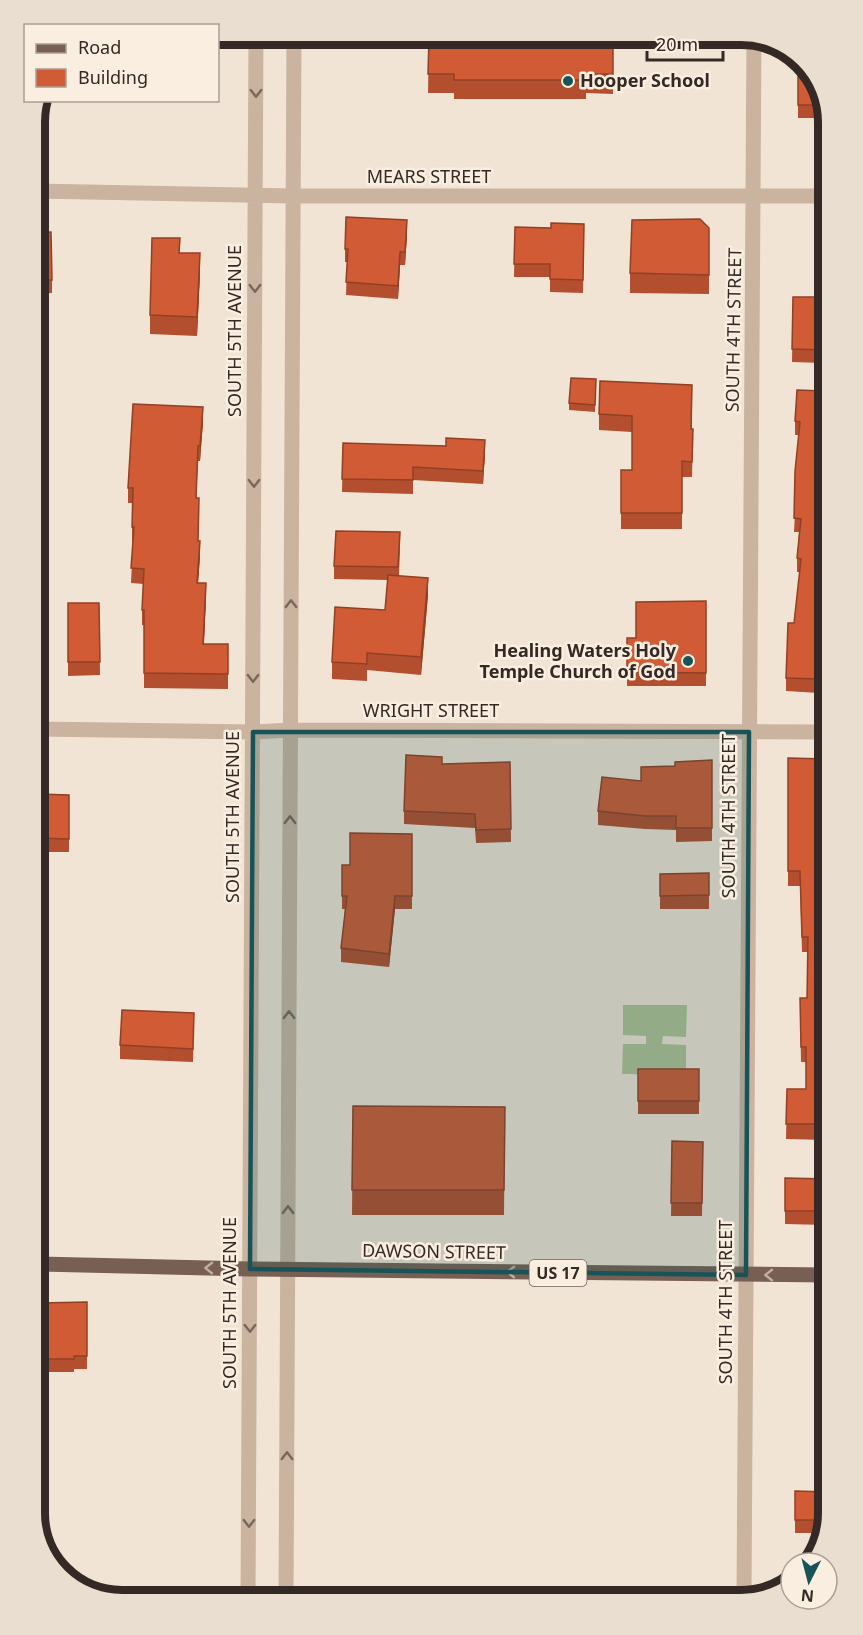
<svg xmlns="http://www.w3.org/2000/svg" width="863" height="1635" viewBox="0 0 863 1635" font-family="'Noto Sans',sans-serif">
<style>
.green{fill:#b2c294}
.lines{fill:none;stroke-linecap:round;stroke-linejoin:round}
.minor{stroke:#cab4a0;stroke-width:15}
.major{stroke:#775f53;stroke-width:15}
.wall{fill:#b34e2e}
.shaded-wall{fill:#924025}
.building{fill:#d05b35;stroke:#924025;stroke-width:1.5}
.oneway{stroke:#78685c}
.oneway2{stroke:#bfaea1}
.marked{fill:#175357;fill-opacity:0.2;stroke:#175357;stroke-width:4.5;stroke-linejoin:round}
.poi-dot{fill:#175357;stroke:#faeee0;stroke-width:2}
.labels{text-anchor:middle;stroke-width:5;stroke-linejoin:round;paint-order:stroke}
.shield{fill:#faeee0;stroke:#6f645c;stroke-width:1.5}
.shield-label{font-size:16px;font-weight:bold;fill:#342924}
.poi-label{font-size:18px;font-weight:bold;fill:#342924;stroke:#faeee0;text-anchor:start}
.street-label{font-size:18px;fill:#342924;stroke:#faeee0}
.rim{fill:none;stroke:#342924;stroke-width:8}
</style>
<rect width="100%" height="100%" fill="#f2e4d4"/>
<path class="green" d="M623,1005H687L686,1037L663,1036L662,1044L686,1045V1075L622,1074L623,1044H646V1036L623,1035Z"/>
<g class="lines">
<path class="minor" d="M35,191L293,196H822
M38,729L253,732L291,730L825,732
M744,1594L754,37
M248,1599L256,35
M286,1599L294,35"/>
<path class="major" d="M40,1264L250,1269L827,1275"/>
</g>
<path class="wall" d="M613,35V94L586,93V99H454V93H428L429,37Z
M798,68L822,88V118H798Z
M584,224L583,293L550,292V277H514L515,227L551,228Z
M709,228V294L630,293V273Z
M35,233L52,280V293L35,294Z
M407,234L405,265H400L398,299L346,295L347,262H345V249Z
M180,253L200,273L197,336L150,334V315Z
M793,297H823V363L792,362Z
M596,379L595,412L569,410V403Z
M823,391L824,612H822L819,693L786,691V678L794,623L800,572H797V558L799,532H794L799,435H795V421Z
M692,401V429H693L692,477H682V529H621V470H632V432L599,430V414Z
M203,422L200,461H198L196,498L198,541L200,556L198,583L206,598L204,644H228V689L144,688V625H142V610L144,584L131,583L133,542H132V503H128V488Z
M343,443L446,446L485,453L483,484L413,480V494L342,492Z
M400,546L399,576L428,595L421,675L367,670V681L332,679V662L385,610L388,580L334,579V566Z
M706,601V686H627V638H636Z
M68,603H99L100,675L68,676Z
M788,758L825,767L824,906H826L827,1140L786,1139L787,1089H806V1062H801L800,998H807L808,952H802L800,886H788Z
M712,760V841L676,842V830L645,829L598,825V811L675,766Z
M510,762L511,842L476,843L475,828L404,824V811L442,764Z
M38,794L69,795V852H38Z
M412,834V909H395L389,967L341,962V948L345,909H342V865H350Z
M709,873V909H660V874Z
M194,1026L193,1062L120,1059V1045Z
M638,1069H699V1114H638Z
M353,1106L505,1107L504,1215H352Z
M672,1141L703,1142L702,1216H671Z
M785,1178L827,1179V1225L785,1224Z
M87,1302V1369H74V1372H41L40,1303Z
M795,1491L828,1513L822,1533H795Z"/>
<path class="shaded-wall" d="M407,220V234L405,265V252Z
M400,252V265L398,299V286Z
M200,253V273L197,336V317Z
M203,407V422L200,461V446Z
M485,440V453L483,484V471Z
M200,541V556L197,598V583Z
M428,578V595L421,675V657Z
M206,583V598L203,659V644Z
M395,896V909L389,967V954Z"/>
<path class="building" d="M455,35H613V74H586V80H454V74H428L429,37H455Z
M798,68H805L822,88V105H798Z
M346,217L407,220L405,252H400L398,286L346,282L348,249H345Z
M700,219L709,228V275L630,273L632,220Z
M551,223L584,224L583,280L550,279V264H514L515,227L551,228Z
M51,232L52,280H35V233Z
M152,238H180L179,253H200L197,317L150,315Z
M793,297H823V350L792,349Z
M571,378L596,379L595,405L569,403Z
M600,381L692,385L691,429H693L692,462L682,461V513H621V470H632V416L599,414Z
M797,390L823,391L824,599H822L819,679L786,678L788,623H794L801,559L797,558L801,519L794,518L795,471L800,422L795,421Z
M133,404L203,407L200,446H198L196,498H199L198,541H200L197,583H206L203,644H228V674L144,673V610H142L144,569L131,568L134,527H132L133,488H128Z
M446,438L485,440L483,471L413,467V480L342,479L343,443L446,446Z
M336,531L400,532L398,567L334,566Z
M388,575L428,578L421,657L367,653V664L332,662L335,607L385,610Z
M706,601V673L627,672V638H636V602Z
M68,603H99L100,662H68Z
M406,755L442,757V764L510,762L511,829L476,830L475,814L404,811Z
M788,758L825,759V831H824V906H826L827,1124H786L787,1089H806V1047H801L800,998H807L808,937H802L800,871H788Z
M712,760V828H676V816H645L598,811L602,777L641,781V767L675,766V762Z
M38,794L69,795V839L38,838Z
M350,833L412,834V896H395L389,954L341,948L347,896H342V865H350Z
M709,873V895L660,896V874Z
M122,1010L194,1013L193,1049L120,1045Z
M638,1069H699V1101H638Z
M353,1106L505,1107L504,1190H352Z
M672,1141L703,1142L702,1203H671Z
M785,1178L827,1179V1211H785Z
M87,1302V1356H74V1359H40V1303Z
M795,1491L828,1492V1513L826,1520H795Z"/>
<defs><path id="oneway-chevron" d="M-2-3.5L2.5 0L-2 3.5" fill="none" stroke-width="1.6" stroke-linecap="round" stroke-linejoin="round" transform="scale(1.5)"/></defs>
<g class="oneway">
<use href="#oneway-chevron" transform="translate(256 93) rotate(90)"/>
<use href="#oneway-chevron" transform="translate(255 288) rotate(90)"/>
<use href="#oneway-chevron" transform="translate(254 483) rotate(90)"/>
<use href="#oneway-chevron" transform="translate(291 604) rotate(-90)"/>
<use href="#oneway-chevron" transform="translate(253 678) rotate(90)"/>
<use href="#oneway-chevron" transform="translate(290 820) rotate(-90)"/>
<use href="#oneway-chevron" transform="translate(289 1015) rotate(-90)"/>
<use href="#oneway-chevron" transform="translate(288 1210) rotate(-90)"/>
<use href="#oneway-chevron" transform="translate(250 1328) rotate(90)"/>
<use href="#oneway-chevron" transform="translate(287 1456) rotate(-90)"/>
<use href="#oneway-chevron" transform="translate(249 1523) rotate(90)"/>
</g>
<g class="oneway2">
<use href="#oneway-chevron" transform="translate(209 1268) rotate(-179)"/>
<use href="#oneway-chevron" transform="translate(511 1272) rotate(-179)"/>
<use href="#oneway-chevron" transform="translate(769 1275) rotate(-180)"/>
</g>
<path class="marked" d="M253,732H749L746,1275L250,1269Z"/>
<g class="poi-dot">
<circle cx="568" cy="81" r="6"/>
<circle cx="688" cy="661" r="6"/>
</g>
<g class="labels">
<rect class="shield" x="529.5" y="1260" width="57" height="26" rx="4.5"/>
<g class="shield-label">
<text x="558" y="1279">US 17</text>
</g>
<g class="poi-label">
<text x="580" y="87">Hooper School</text>
<text x="676" y="657" text-anchor="end">Healing Waters Holy<tspan x="676" dy="21">Temple Church of God</tspan></text>
</g>
<g class="street-label">
<text x="429" y="183">MEARS STREET</text>
<text transform="translate(734 330) rotate(-89)" y="6">SOUTH 4TH STREET</text>
<text transform="translate(235 331) rotate(-90)" y="6">SOUTH 5TH AVENUE</text>
<text x="431" y="717">WRIGHT STREET</text>
<text transform="translate(729 816) rotate(-90)" y="6">SOUTH 4TH STREET</text>
<text transform="translate(233 817) rotate(-90)" y="6">SOUTH 5TH AVENUE</text>
<text transform="translate(434 1252) rotate(1)" y="6">DAWSON STREET</text>
<text transform="translate(726 1302) rotate(-90)" y="6">SOUTH 4TH STREET</text>
<text transform="translate(230 1303) rotate(-90)" y="6">SOUTH 5TH AVENUE</text>
</g>
</g>
<path d="M0 0H863V1635H0ZM122 45H741A77 77 0 0 1 818 122V1513A77 77 0 0 1 741 1590H122A77 77 0 0 1 45 1513V122A77 77 0 0 1 122 45Z" fill="#eaded1" fill-rule="evenodd"/>
<path class="rim" d="M122 45H741A77 77 0 0 1 818 122V1513A77 77 0 0 1 741 1590H122A77 77 0 0 1 45 1513V122A77 77 0 0 1 122 45Z"/>
<rect x="24" y="24" width="195" height="78" fill="#faeee0" stroke="#ab9f95" stroke-width="1.5"/>
<rect x="36" y="44" width="30" height="9" fill="#775f53" stroke="#ab9f95" stroke-width="1.5"/>
<text x="78" y="54" font-size="18" fill="#342924">Road</text>
<rect x="36" y="69" width="30" height="18" fill="#d05b35" stroke="#ab9f95" stroke-width="1.5"/>
<text x="78" y="84" font-size="18" fill="#342924">Building</text>
<g transform="translate(809 1581) rotate(186)"><circle r="28" fill="#faeee0" stroke="#ab9f95" stroke-width="1.5"/>
<path d="M0-4.5L10 22L0 15L-10 22Z" fill="#175357"/>
<text y="-9" font-size="16" font-weight="bold" text-anchor="middle" fill="#342924">N</text>
</g>
<path d="M647 51v9h76v-9" fill="none" stroke="#342924" stroke-width="3"/>
<text x="656" y="51" font-size="18" fill="#342924" stroke="#faeee0" stroke-width="4.5" paint-order="stroke">20 m</text>
</svg>
